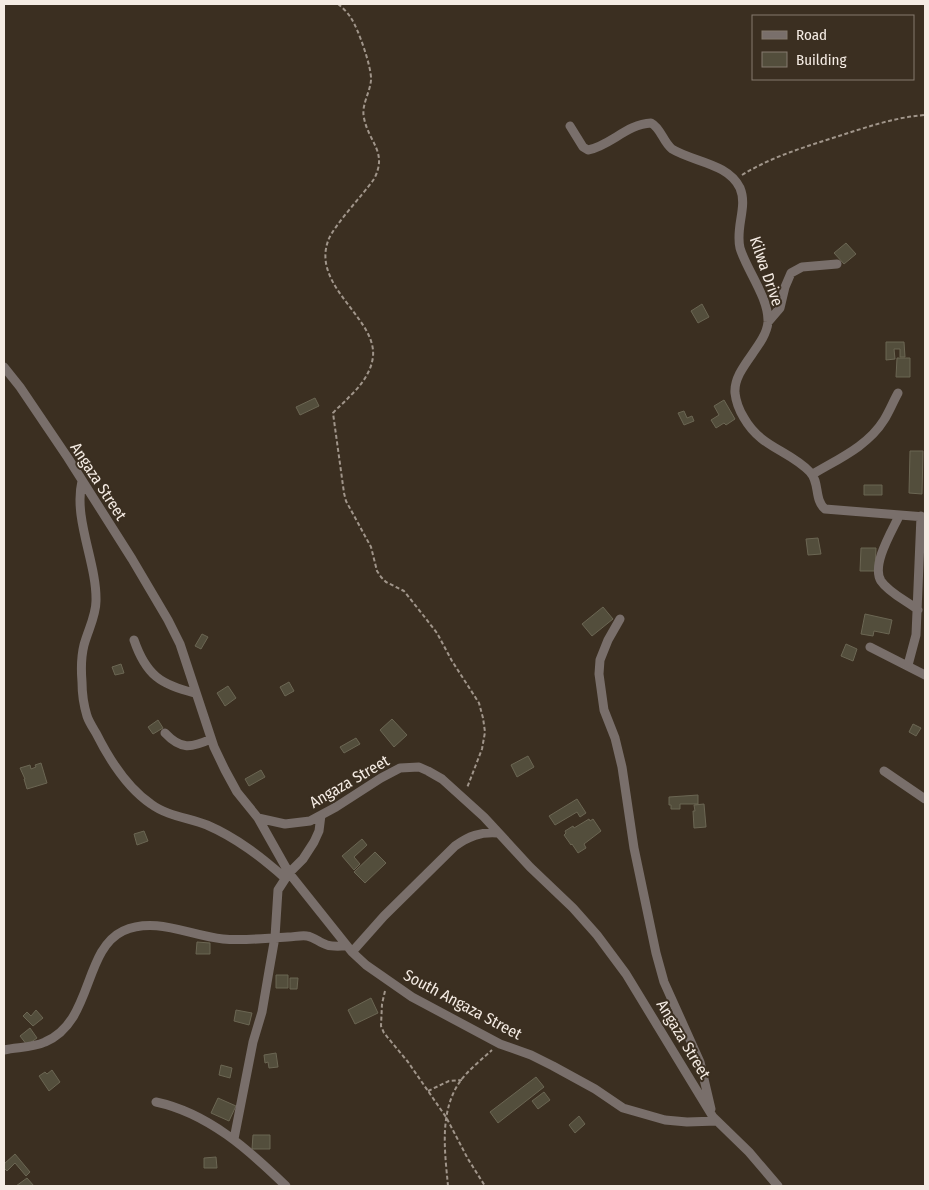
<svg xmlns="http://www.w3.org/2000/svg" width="929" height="1190" viewBox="0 0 929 1190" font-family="'Fira Sans Condensed',sans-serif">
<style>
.building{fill:#534e3c;stroke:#6b6653}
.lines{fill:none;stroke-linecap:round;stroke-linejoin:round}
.path{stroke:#a0958a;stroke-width:2;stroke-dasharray:4 2.5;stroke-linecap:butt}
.minor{stroke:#796f6b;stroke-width:9}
.labels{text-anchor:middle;stroke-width:4;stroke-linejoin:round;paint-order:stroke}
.street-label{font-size:16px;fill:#f5ece4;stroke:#3b2f21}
</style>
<rect width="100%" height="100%" fill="#3b2f21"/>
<path class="building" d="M846,243L856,254L844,264L834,253Z
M702,304L709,317L698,323L691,311Z
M886,342H904L905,357H900V349H894L895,359L886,360Z
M897,358H910V377H896Z
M315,398L319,406L300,415L296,407Z
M724,400L735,419L726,425L724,423L716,428L711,420L719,415L714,406Z
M684,411L687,418L692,416L694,421L684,425L678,413Z
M910,451H923L922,494L909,493Z
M864,485H882V495H864Z
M818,538L821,554L808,555L806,539Z
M861,548H876L875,571H860Z
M603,607L613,619L592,636L582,624Z
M865,614L892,620L889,634L874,631L873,636L861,634Z
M202,634L208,637L201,649L195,646Z
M846,644L857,649L853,661L841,656Z
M121,664L124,673L115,675L112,667Z
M289,682L294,691L285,696L280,687Z
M228,686L236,698L225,706L217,693Z
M392,719L407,735L394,747L380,730Z
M158,720L163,728L153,734L148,727Z
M913,724L921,728L916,736L909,732Z
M356,738L360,744L344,753L340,747Z
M528,756L534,767L517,777L511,765Z
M41,763L47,783L27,789L24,779H25L20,768L30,765L31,769L36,767L35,765Z
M261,770L265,777L249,786L245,779Z
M698,795V804H680V809H671V805H669V797Z
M577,799L586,813L580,817L577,812L555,825L549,816Z
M704,804L706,827L694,828L693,811H695L694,805Z
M589,819L590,821L593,819L601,831L584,844L586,848L578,853L572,844L571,845L564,835L566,833L565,831L573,826L574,828Z
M144,831L148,841L137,845L134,834Z
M362,839L367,845L354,857L360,864L354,870L342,856Z
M375,852L386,863L365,883L354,872Z
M197,942L210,943V954H196Z
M276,975H288V988H276Z
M290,978H298L297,989H290Z
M371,998L378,1013L355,1024L348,1010Z
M36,1010L43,1018L33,1026L23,1016L27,1012L31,1016Z
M236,1010L252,1013L249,1025L234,1021Z
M30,1028L37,1038L27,1045L20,1036Z
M276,1053L278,1067L269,1068L268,1062L265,1063L264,1055Z
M221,1065L232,1068L230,1078L219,1075Z
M52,1070L60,1082L49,1091L39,1076L45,1072L47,1074Z
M536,1077L544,1087L498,1123L490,1112Z
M544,1092L550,1100L538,1109L532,1101Z
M218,1098L236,1106L229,1121L211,1113Z
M579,1116L585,1124L575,1133L569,1125Z
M253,1135H270V1149H252Z
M15,1154L30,1172L26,1176L15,1163L7,1171L4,1168V1164Z
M216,1157L217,1168H204V1158Z
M27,1178L34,1186H16Z"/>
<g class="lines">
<path class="path" d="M338,4C343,8 348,13 351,18C358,28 372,68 371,80C370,93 361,105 364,118C369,143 388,152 374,179C363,195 333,226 328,241C311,289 383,321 372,362C369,375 359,388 349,397C344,403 338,407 333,413L344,493L346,501L371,547L377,571L381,577L386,582L404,591L423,615L437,633L452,661L479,703L483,718L485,732L482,749L467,788
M742,175C773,156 805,147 839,136C867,127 896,117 925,115
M385,991L382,1004L381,1026L384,1033L408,1062L446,1117L468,1159L485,1186
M428,1091L449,1081L462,1080
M448,1186C445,1153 439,1113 459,1083C467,1071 481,1060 492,1050"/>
<path class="minor" d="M570,126L583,147L588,150C610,146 627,124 651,123C661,128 663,142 672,149C693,162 728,163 740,188C748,207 735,227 740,248C746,269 769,298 768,322C766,346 733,368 735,393C736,402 739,410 744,418C761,448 789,450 810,472C820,482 814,500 825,509L925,517
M768,322L780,308L785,287L791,273L802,267L837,264
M4,367L20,387L68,458L132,559L168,620L180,644L214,747L225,770L237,792L258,818L285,824L310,821L336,807L381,778L400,768L419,767L428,771L442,779L484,817L530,867L573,908L597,935L626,974L713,1117L749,1152L778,1186
M813,474C838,459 868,446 884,420C889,412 893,402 898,393
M82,481C73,519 97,563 96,601C96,616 88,630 84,645C81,657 81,670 82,682C82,693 84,706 87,716C89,722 93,728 96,733C109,759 126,787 151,804C167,816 189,818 207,825C237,838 261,857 285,878
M899,516C892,531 871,565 881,581C889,593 907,601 918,610
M620,619L608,640L600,660L599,674L604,710L615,738L622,767L634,848L656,953L664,982L700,1062L711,1109
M134,640C146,675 161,685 195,693
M870,647L925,675
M908,665L916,635L921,516
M165,733C181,750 191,748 211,739
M884,771L925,799
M258,818L289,873L352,952L366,965L412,997L500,1044L531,1055L553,1066L595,1089L623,1108L665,1120L687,1122L717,1121
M352,952L384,916L455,846C469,836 480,832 497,833
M4,1050C17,1047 32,1048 45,1042C93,1022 83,950 123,931C156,916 190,936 223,939C245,941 266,938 288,937C294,937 301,935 307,936C314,937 320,943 327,945C333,947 340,946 346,946
M156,1102C208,1113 249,1150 286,1186
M234,1139L253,1042L262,1012L269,971L275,937L278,890L289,873L303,859L314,842L319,831L321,815"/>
</g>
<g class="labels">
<g class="street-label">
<text transform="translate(767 271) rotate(71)" y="6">Kilwa Drive</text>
<text transform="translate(99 481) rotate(57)" y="6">Angaza Street</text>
<text transform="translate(349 781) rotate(-30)" y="6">Angaza Street</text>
<text transform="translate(463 1004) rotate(28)" y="6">South Angaza Street</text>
<text transform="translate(684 1039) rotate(59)" y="6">Angaza Street</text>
</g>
</g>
<rect width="929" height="1190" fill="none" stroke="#f5ece4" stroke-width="10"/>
<rect x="752" y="15" width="162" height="65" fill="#3b2f21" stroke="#857b6f"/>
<rect x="762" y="31" width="25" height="8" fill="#796f6b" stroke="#857b6f"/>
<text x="796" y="40" font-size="15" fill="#f5ece4">Road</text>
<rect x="762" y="52" width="25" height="15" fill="#534e3c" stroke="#857b6f"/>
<text x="796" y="65" font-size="15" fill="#f5ece4">Building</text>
</svg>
